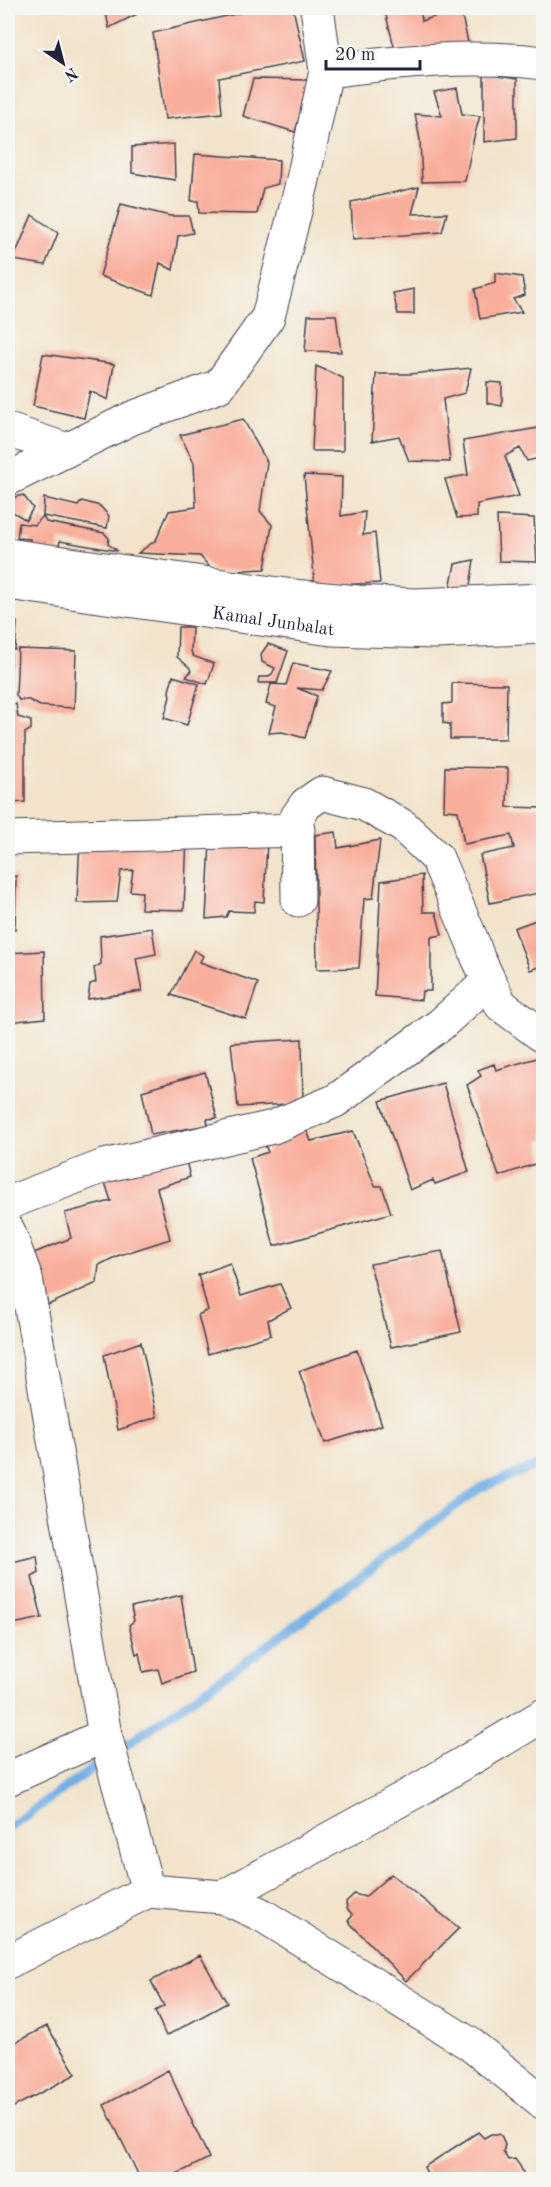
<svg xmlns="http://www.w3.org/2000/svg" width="551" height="2187" viewBox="0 0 551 2187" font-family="'Old Standard TT',serif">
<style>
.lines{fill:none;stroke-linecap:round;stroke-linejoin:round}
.stream{stroke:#72afe4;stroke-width:9}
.building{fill:#f9ae9b}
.minor-casing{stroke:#413f50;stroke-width:35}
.secondary-casing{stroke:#413f50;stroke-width:35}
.minor{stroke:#fff;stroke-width:33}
.secondary{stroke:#fff;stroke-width:33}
.labels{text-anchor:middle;stroke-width:4.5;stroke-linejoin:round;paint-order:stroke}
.street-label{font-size:18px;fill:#22223b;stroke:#f6f6f2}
</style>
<rect width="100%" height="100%" fill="#f6f6f2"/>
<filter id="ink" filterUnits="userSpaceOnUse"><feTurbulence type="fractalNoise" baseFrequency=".0167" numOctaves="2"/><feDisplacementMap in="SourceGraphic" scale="12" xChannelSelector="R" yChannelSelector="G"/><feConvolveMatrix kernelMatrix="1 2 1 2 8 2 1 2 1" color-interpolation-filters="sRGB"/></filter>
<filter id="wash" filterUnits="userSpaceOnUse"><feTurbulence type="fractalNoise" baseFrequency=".008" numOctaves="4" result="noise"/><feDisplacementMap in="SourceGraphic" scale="24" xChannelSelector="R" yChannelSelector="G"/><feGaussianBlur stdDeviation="1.35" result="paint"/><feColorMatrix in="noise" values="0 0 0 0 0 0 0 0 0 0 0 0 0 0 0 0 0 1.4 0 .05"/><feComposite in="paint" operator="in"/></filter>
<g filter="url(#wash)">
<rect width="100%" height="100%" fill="#f2e3ca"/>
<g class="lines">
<path class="stream" d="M8,1828L256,1654L480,1488L544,1463"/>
</g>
<g id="blocks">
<path class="building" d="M105,8H137V14L109,28Z
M261,8H293L305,61L219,78L222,113L165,119L153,33Z
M384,8H420L422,21L460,8L469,46L395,50Z
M484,74L517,79V138L484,142Z
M253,79L311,80L295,132L243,116Z
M457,88L462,114L480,116L474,137L465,181L422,182L420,140L415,114L442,116L434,92Z
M8,93L14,94L13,153L8,152Z
M174,144L175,180L132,173V147Z
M195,154L279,160L278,184L263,188L257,214L199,213L198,201H191Z
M419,187L412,214L447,213L442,232L353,239L351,202Z
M121,204L170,216H189L193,233L178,236L173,270L160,263L153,295L100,276Z
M32,215L58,233L45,265L13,260Z
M495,273L522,277L525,295L513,299L522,312L480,319L475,289L495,283Z
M414,289V314H398L393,293Z
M308,315H336L341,352L305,351Z
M43,354L114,364L108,400L90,391L84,418L33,406Z
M316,366L343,378V451H312Z
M471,368L465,393L443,399L450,462L409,461L399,436L372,441L376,374H410Z
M487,382L502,383V406L487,403Z
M243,419L267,462L260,511L272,525L265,569L214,572L200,556L138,553L156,540L169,511L196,507L194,463L180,435Z
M544,427V457L527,461L520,448L505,456L519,496L477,504V517L457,518L445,479L468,475L463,441Z
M304,475L342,477L341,516L365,512L363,535L375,533L380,583L315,586Z
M23,495L33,508L26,520L8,509L15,497Z
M44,498L78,506L82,501L100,506L109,516L107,528L43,516Z
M43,516L46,522L104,533L109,538L108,544L118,551L60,541L58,551L30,546V539L17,538L19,523L35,525Z
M497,516L534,518L537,562L499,561Z
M474,560L470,586L450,588L455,564Z
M8,621L17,622L15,650L8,649Z
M178,627H192L191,651L193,656L214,664L207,684L186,677L191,671L189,667L177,657Z
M268,644L288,651L277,683H258L259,677H267L272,674L275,668L262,662L261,654Z
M18,649L76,651L74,708L40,706L29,700H19L16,695Z
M8,651H11L10,696H8Z
M293,663L332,671L322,690L297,688L317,696L305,738L282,732L269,733L276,707L266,704L271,684L286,685Z
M538,670H544V766H541Z
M173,676L199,684L187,725L164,718L170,697L169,691Z
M452,683L507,684L506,739H450V724L443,723V704L452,703Z
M16,704L18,717L31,721V729L25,733V802L8,803V705Z
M445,767L508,768L507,807L544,808V892L490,903L480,855L514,848L511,835L464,844L458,811L444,810Z
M336,832L338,848L380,840L373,898L364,899L359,968L317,969L315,835Z
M187,837L184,910L141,909L142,892L130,891L133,870L121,871L117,902L77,903L80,839Z
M210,842H267L264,902L255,901L254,912L229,911L226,917L206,919Z
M422,875L423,912H436L442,935L431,937V991H422L421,1000L375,996L381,881Z
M16,876L15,930H8V878Z
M544,917V965L530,970L514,928Z
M152,928L156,954L136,958L142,991L88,999L90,984L96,982L94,968L101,964L100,936Z
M194,950L203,956L200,962L258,983L246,1019L171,995Z
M44,951L45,1018L8,1022V953Z
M302,1039L303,1103L238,1107L231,1043Z
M540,1057L544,1068V1140L540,1141L544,1161L499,1176L467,1085L481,1076L478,1070L494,1064L496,1070Z
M205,1072L217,1118L207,1119L208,1125L151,1135L142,1091Z
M443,1083L469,1172L435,1184L433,1180L410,1190L380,1101Z
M303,1120L311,1141L353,1131L375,1186H382L391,1213L274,1246L250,1158L268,1152L261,1136Z
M185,1157L190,1177L157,1188L170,1239L117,1256L99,1265L97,1283L48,1305L34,1253L71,1238L65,1213L111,1201L103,1176Z
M442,1251L461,1332L391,1347L370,1264Z
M230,1263L241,1296L280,1284L291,1308L268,1320L271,1335L208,1354L198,1315L208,1310L198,1275Z
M141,1342L157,1417L118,1430L104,1355Z
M357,1350L382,1425L325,1443L299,1371Z
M37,1556L39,1573L32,1577L42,1618L8,1625V1563Z
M181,1595L193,1672L162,1683L158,1669L143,1672L139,1653L136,1654L129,1625L134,1621L131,1607Z
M391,1874L459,1928L406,1981L348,1921L353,1915L347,1909L346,1902L354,1894L365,1897Z
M200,1955L227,2003L166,2036L155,2011L164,2006L151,1981Z
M47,2026L76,2074L8,2110V2046Z
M168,2070L209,2158L165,2180H141L104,2105Z
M478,2132L484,2138L491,2134H499L502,2137L505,2145L503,2152L508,2160L515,2159L520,2166L524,2175L520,2180H430L424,2167Z"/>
</g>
</g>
<g filter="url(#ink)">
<use href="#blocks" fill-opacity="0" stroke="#413f50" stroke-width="1.5"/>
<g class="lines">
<defs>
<path id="minor" d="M326,71C398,62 471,54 544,63
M8,430L67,450
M8,479L132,418L219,386L268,317L302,184L326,71L317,8
M8,838L298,830
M298,900L297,817L306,804L322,793L364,804L403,826L437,858L473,943L478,958L501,1005L544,1037
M8,1203L104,1166L273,1127L335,1101L440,1025L489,981
M8,1230L26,1278L105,1735L148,1891
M8,1779L105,1735
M223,1897L420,1789L544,1715
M8,1962L148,1891L223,1897L262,1915L470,2044L544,2103"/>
<g id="secondary">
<path d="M8,555L293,596L358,602L414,605L544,600"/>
<path id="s1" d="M8,583L331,629L436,632L544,627"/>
</g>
</defs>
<use href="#minor" class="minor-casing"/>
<use href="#secondary" class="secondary-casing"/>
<use href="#minor" class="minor"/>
<use href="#secondary" class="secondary"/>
</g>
</g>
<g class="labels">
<g class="street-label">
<text dy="6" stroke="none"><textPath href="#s1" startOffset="268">Kamal Junbalat</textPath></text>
</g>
</g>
<rect width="551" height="2187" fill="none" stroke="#f6f6f2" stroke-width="30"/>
<g transform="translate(63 63) rotate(145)" stroke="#f6f6f2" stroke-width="4.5" paint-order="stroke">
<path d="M0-4.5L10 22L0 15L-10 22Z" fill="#22223b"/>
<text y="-9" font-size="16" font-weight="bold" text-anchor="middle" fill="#22223b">N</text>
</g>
<path d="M326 60v9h94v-9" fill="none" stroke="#22223b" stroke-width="3"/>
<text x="335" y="60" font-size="18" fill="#22223b" stroke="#f6f6f2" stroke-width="4.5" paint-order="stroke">20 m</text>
</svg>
